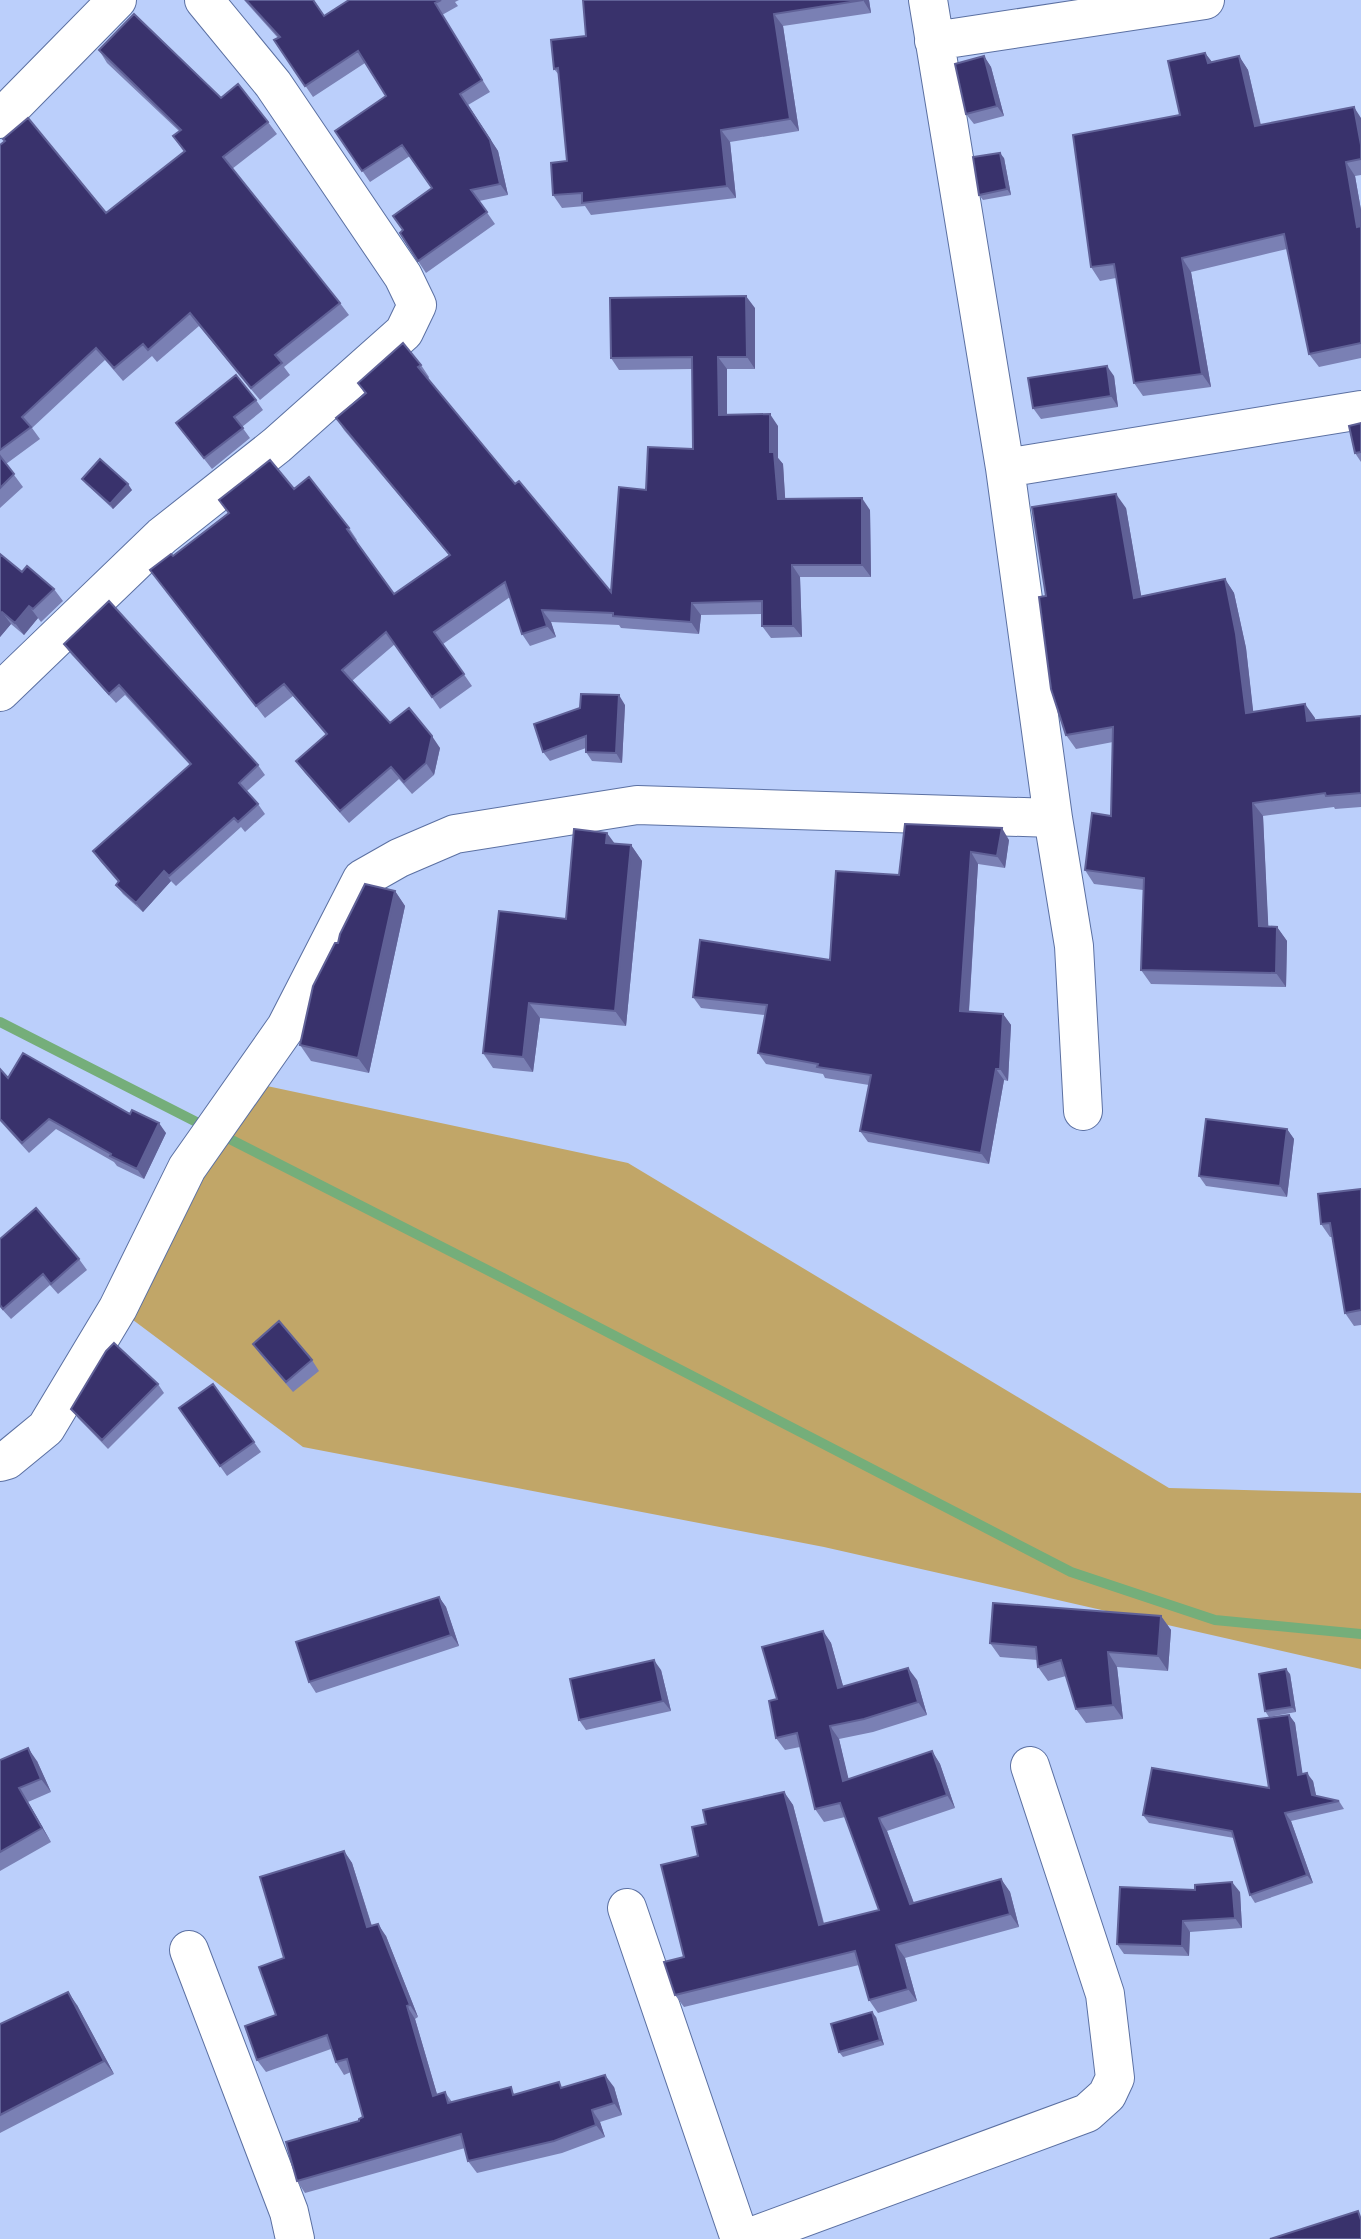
<svg xmlns="http://www.w3.org/2000/svg" width="1361" height="2239" viewBox="0 0 1361 2239" font-family="'Fira Sans',sans-serif">
<style>
.green{fill:#c1a668}
.lines{fill:none;stroke-linecap:round;stroke-linejoin:round}
.stream{stroke:#75ae7a;stroke-width:10}
.minor-casing{stroke:#5b70a2;stroke-width:40}
.minor{stroke:#fff;stroke-width:38}
.wall{fill:#7a80b4}
.shaded-wall{fill:#606197}
.building{fill:#39326c;stroke:#606197;stroke-width:2}
</style>
<rect width="100%" height="100%" fill="#bbcffb"/>
<path class="green" d="M230,1078L628,1163L1169,1488L1361,1493V1669L824,1547L303,1447L125,1314Z"/>
<g class="lines">
<path class="stream" d="M0,1022L503,1278L1071,1572L1215,1620L1361,1634"/>
<defs>
<path id="minor" d="M934,41L1205,0
M0,119L117,0
M1005,468L1361,410
M0,692L162,536L277,445L404,332L417,305L403,276L273,84L204,0
M1053,818L1074,946L1083,1111
M0,1462L7,1460L46,1428L118,1308L187,1168L286,1027L362,879L399,858L455,834L637,805L1053,818L1005,468L928,0
M627,1908L740,2239
M189,1950L289,2212L295,2239
M745,2239L1087,2113L1107,2095L1115,2078L1105,1994L1030,1766"/>
</defs>
<use href="#minor" class="minor-casing"/>
<use href="#minor" class="minor"/>
</g>
<path class="wall" d="M244,0H314L324,16L349,0H459L455,2L458,6L442,15L490,92L468,105L498,151L508,195L479,201L495,224L426,273L418,261L403,230L432,188L410,156L370,182L335,131L386,96L365,63L313,97L274,40L278,38Z
M583,0H869L871,13L783,26L799,131L730,142L736,198L591,215L585,206L562,208L553,195L567,161L559,75L554,69L586,36Z
M99,50L221,98L268,122L277,134L232,169L340,303L349,315L284,367L290,375L260,400L199,326L157,362L152,356L123,381L105,360L32,428L40,439L6,464L23,487L0,508V145L106,213L184,152L173,136L179,131L107,63Z
M1205,53L1212,62L1239,56L1248,70L1261,125L1361,118V175L1355,176L1361,210V358L1319,367L1309,354L1287,249L1191,272L1211,387L1143,396L1134,383L1116,278L1100,281L1091,267L1180,115Z
M984,56L991,67L1004,116L974,124L966,114Z
M1004,158L1011,195L983,200L979,195Z
M755,308V369H727V414L778,426V458L783,464L785,499L870,510L871,577H800L802,637L771,638L762,626V614L701,615L699,634L621,628L619,625L551,622L556,637L530,646L522,634L510,597L443,644L472,686L440,709L395,644L352,681L390,723L440,748L434,775L412,794L399,779L349,823L305,773L296,761L326,735L293,696L265,718L150,570L173,556L228,513L219,500L294,489L349,528L357,540L355,541L394,594L449,555L344,430L336,418L365,394L358,383L421,365L429,377L428,379L515,484L611,592L646,490L693,449L692,369L619,370L611,358Z
M1114,376L1118,407L1041,419L1033,408Z
M256,400L263,410L242,427L250,438L212,469L176,423Z
M1361,423V462L1355,453Z
M82,479L132,490L113,509L86,484Z
M1126,508L1141,596L1225,579L1234,593L1246,648L1253,712L1315,718V720L1361,716V807L1335,809L1334,807L1263,816L1268,927H1277L1287,941L1286,987L1151,984L1141,970L1143,890L1094,884L1085,870L1111,816L1113,742L1076,749L1066,735L1046,596Z
M0,554L22,572L54,589L63,601L41,622L38,618L24,635L11,624L0,637Z
M64,644L258,765L265,775L247,791L258,804L265,814L245,832L241,827L176,886L171,881L143,912L123,894L116,885L118,882L100,861L93,851L190,765L125,695L116,703L71,654Z
M625,705L622,763L592,761L586,752V748L550,761L543,752Z
M1009,840L1005,868L978,864L969,1012L1003,1014L1011,1025L1008,1081L1004,1080L989,1164L868,1142L860,1131L869,1085L825,1078L823,1074L766,1064L758,1053L765,1015L701,1008L693,997L830,960L899,875Z
M614,844L631,845L642,861L626,1026L540,1018L533,1072L493,1068L483,1053L566,919Z
M395,891L405,906L369,1073L311,1061L300,1045L338,943Z
M0,1069L8,1078L130,1114L166,1133L144,1179L117,1166L114,1162L56,1129L29,1153L0,1121Z
M1287,1129L1294,1139L1287,1197L1206,1186L1199,1176Z
M1361,1189V1325L1354,1326L1345,1313L1332,1237H1330L1321,1224Z
M0,1239L79,1259L87,1270L58,1294L50,1285L11,1319L0,1307Z
M253,1344L312,1360L319,1371L293,1392L260,1354Z
M158,1384L164,1393L108,1449L78,1418L71,1409Z
M213,1384L261,1452L227,1476L179,1408Z
M439,1597L446,1607L459,1646L316,1693L309,1682Z
M1161,1616L1171,1630L1168,1671L1117,1667L1123,1719L1086,1723L1076,1709L1066,1676L1048,1681L1038,1667V1660L1000,1657L990,1643Z
M823,1631L831,1643L843,1686L917,1680L927,1715L873,1732L839,1739L848,1779L932,1751L940,1764L955,1808L887,1831L914,1903L1001,1879L1010,1892L1019,1927L905,1958L917,2001L878,2013L869,2000L859,1965L684,2007L675,1995L684,1957L698,1856L706,1824L784,1792L793,1805L824,1923L879,1910L845,1817L824,1822L815,1809L800,1747L785,1750L776,1738L777,1699Z
M661,1670L671,1711L586,1730L579,1720Z
M1290,1674L1296,1712L1269,1717L1265,1711Z
M1289,1715L1295,1723L1302,1774L1313,1781L1316,1796L1339,1801L1344,1809L1291,1821L1313,1883L1255,1903L1250,1895L1234,1838L1149,1823L1143,1815L1269,1788Z
M0,1760L37,1761L51,1792L28,1802L51,1842L0,1871Z
M344,1851L352,1863L372,1926L386,1936L418,2017L415,2019L437,2094L445,2092L452,2102L563,2088L614,2087L622,2115L600,2122L605,2137L562,2153L477,2173L468,2161L465,2148L305,2193L297,2181L363,2117L351,2072L344,2075L336,2062L331,2049L266,2072L257,2060L276,2015L284,1958Z
M1240,1892L1242,1928L1190,1932L1189,1956L1124,1954L1117,1944Z
M77,2005L114,2074L0,2133V2024Z
M876,2017L884,2045L843,2057L839,2052Z"/>
<path class="shaded-wall" d="M863,0H869L871,13Z
M774,14L783,26L799,131L790,119Z
M1205,53L1215,66L1208,63Z
M984,56L991,67L1004,116L997,106Z
M1239,56L1248,70L1264,140L1255,126Z
M468,105L498,151L508,195L500,184Z
M1354,107L1361,118V145Z
M721,130L730,142L736,198L727,186Z
M1000,153L1004,158L1011,195L1007,189Z
M1346,162L1355,176L1361,210V233L1357,227Z
M1182,258L1191,272L1211,387L1202,374Z
M746,296L755,308V369L747,357Z
M718,357L727,369V427L719,415Z
M1107,366L1114,376L1118,407L1111,396Z
M770,414L778,426V458L783,464L786,511L778,499L770,452Z
M128,484L132,490L113,509L110,504Z
M1116,494L1126,508L1144,612L1134,598Z
M862,498L870,510L871,577L862,565Z
M792,565L800,577L802,637L793,626Z
M1225,579L1234,593L1246,648L1255,727L1246,713Z
M692,603L701,615L699,634L691,622Z
M29,606L38,618L24,635L15,623Z
M542,610L551,622L556,637L547,626Z
M2,612L11,624L0,637V614Z
M619,695L625,705L622,763L616,753Z
M1305,704L1315,718L1317,735L1307,721Z
M432,736L440,748L434,775L426,763Z
M1253,803L1263,816L1269,940L1259,926Z
M1002,828L1009,840L1005,868L997,856Z
M607,833L618,848L606,843Z
M631,845L642,861L626,1026L615,1011Z
M971,852L978,864L968,1023L960,1011Z
M164,871L171,881L143,912L136,903Z
M395,891L405,906L369,1073L358,1058Z
M1277,927L1287,941L1286,987L1276,973Z
M529,1003L540,1018L533,1072L523,1057Z
M1003,1014L1011,1025L1008,1081L1000,1069Z
M996,1069L1004,1080L989,1164L981,1153Z
M159,1123L166,1133L144,1179L137,1169Z
M1287,1129L1294,1139L1287,1197L1280,1186Z
M439,1597L446,1607L459,1646L451,1635Z
M1161,1616L1171,1630L1168,1671L1158,1656Z
M823,1631L831,1643L847,1700L838,1688Z
M1108,1652L1117,1667L1123,1719L1113,1705Z
M654,1660L661,1670L671,1711L663,1701Z
M908,1668L917,1680L927,1715L918,1702Z
M1286,1669L1290,1674L1296,1712L1292,1707Z
M1289,1715L1295,1723L1304,1783L1298,1775Z
M830,1726L839,1739L852,1793L843,1781Z
M28,1748L37,1761L51,1792L41,1779Z
M932,1751L940,1764L955,1808L947,1795Z
M1307,1773L1313,1781L1318,1804L1312,1795Z
M19,1788L28,1802L51,1842L42,1828Z
M784,1792L793,1805L827,1937L819,1925Z
M1285,1813L1291,1821L1313,1883L1307,1875Z
M879,1818L887,1831L919,1917L910,1904Z
M344,1851L352,1863L376,1940L367,1927Z
M1001,1879L1010,1892L1019,1927L1010,1914Z
M1232,1882L1240,1892L1242,1928L1235,1918Z
M1183,1921L1190,1932L1189,1956L1182,1946Z
M378,1924L386,1936L418,2017L410,2005Z
M896,1945L905,1958L917,2001L908,1989Z
M68,1992L77,2005L114,2074L104,2061Z
M407,2006L415,2019L441,2108L433,2096Z
M872,2012L876,2017L884,2045L880,2040Z
M605,2075L614,2087L622,2115L614,2103Z
M592,2110L600,2122L605,2137L596,2125Z"/>
<path class="building" d="M246,0H313L324,16L349,0H441L435,3L482,80L460,94L490,140L500,184L471,190L487,212L418,261L400,233L403,230L393,216L432,188L402,145L362,171L335,131L386,96L358,51L305,86L274,40L280,37Z
M583,0H863L774,14L790,119L721,130L727,186L582,203V193L553,195L551,163L567,161L558,68L554,69L551,40L586,36Z
M134,14L221,98L238,84L268,122L223,157L340,303L275,355L282,363L251,388L190,313L148,350L143,344L114,368L96,348L22,417L31,427L0,450V145L5,141L3,139L28,118L106,213L185,151L173,136L181,130L99,50Z
M1205,53L1208,63L1239,56L1255,126L1354,107L1361,145V159L1346,162L1357,227L1361,226V343L1309,354L1284,234L1182,258L1202,374L1134,383L1114,264L1091,267L1073,135L1180,115L1168,61Z
M984,56L997,106L966,114L955,64Z
M1000,153L1007,189L979,195L973,157Z
M746,296L747,357H718L719,415L770,414V452H774L778,499L862,498V565H792L793,626H762V601L692,603L691,622L613,616V613L542,610L547,626L522,634L505,582L434,632L464,674L432,697L386,632L342,670L390,723L409,708L432,736L426,763L404,782L391,767L340,811L296,761L327,734L284,684L256,706L150,570L171,554L173,556L229,513L219,500L270,460L294,489L309,477L349,528L347,529L394,594L450,555L336,418L366,393L358,383L403,343L421,365L418,367L515,484L519,481L611,592L619,487L646,490L648,447L693,449L692,357L611,358L610,298Z
M1107,366L1111,396L1033,408L1028,378Z
M236,375L256,400L234,417L243,428L204,458L176,423Z
M1361,423V452L1355,453L1349,426Z
M0,456L14,474L0,488Z
M100,459L128,484L110,504L82,479Z
M1116,494L1134,598L1225,579L1236,634L1246,713L1305,704L1307,721L1361,716V793L1326,796L1325,793L1253,803L1259,926L1277,927L1276,973L1141,970L1144,878L1085,870L1092,813L1111,816L1113,727L1066,735L1051,689L1039,597L1046,596L1032,507Z
M0,554L22,572L27,566L54,589L33,609L29,606L15,623L2,612L0,614Z
M109,601L258,765L239,783L258,804L238,822L234,818L169,876L164,871L136,903L116,885L119,881L93,851L191,764L119,685L109,694L64,644Z
M581,694L619,695L616,753L586,752V736L543,752L534,724L580,708Z
M905,824L1002,828L997,856L971,852L960,1011L1003,1014L1000,1069H996L981,1153L860,1131L871,1075L817,1067L818,1064L758,1053L767,1005L693,997L700,940L830,960L836,871L899,875Z
M574,829L607,833L606,843L631,845L615,1011L529,1003L523,1057L483,1053L499,911L566,919Z
M365,884L395,891L358,1058L300,1045L313,986L335,943H338L340,934Z
M23,1053L130,1114L132,1110L159,1123L137,1169L110,1156L111,1154L49,1119L22,1143L0,1119V1069L8,1078Z
M1206,1119L1287,1129L1280,1186L1199,1176Z
M1361,1189V1310L1345,1313L1330,1223L1321,1224L1318,1194Z
M36,1208L79,1259L51,1284L43,1274L3,1309L0,1305V1239Z
M279,1321L312,1360L286,1382L253,1344Z
M114,1343L158,1384L102,1440L71,1409L106,1351Z
M213,1384L254,1442L220,1466L179,1408Z
M439,1597L451,1635L309,1682L296,1642Z
M993,1603L1161,1616L1158,1656L1108,1652L1113,1705L1076,1709L1061,1660L1038,1667L1036,1647L990,1643Z
M823,1631L838,1688L908,1668L918,1702L864,1719L830,1726L843,1781L932,1751L947,1795L879,1818L910,1904L1001,1879L1010,1914L896,1945L908,1989L869,2000L855,1951L675,1995L664,1962L684,1957L661,1865L698,1856L692,1827L706,1824L703,1810L784,1792L819,1925L879,1910L840,1803L815,1809L797,1733L776,1738L769,1701L777,1699L762,1647Z
M654,1660L663,1701L579,1720L570,1679Z
M1286,1669L1292,1707L1265,1711L1259,1674Z
M1289,1715L1298,1775L1307,1773L1312,1795L1339,1801L1285,1813L1307,1875L1250,1895L1232,1831L1143,1815L1152,1768L1269,1788L1258,1719Z
M28,1748L41,1779L19,1788L42,1828L0,1852V1760Z
M344,1851L367,1927L378,1924L410,2005L407,2006L433,2096L445,2092L448,2103L511,2087L513,2095L559,2082L561,2088L605,2075L614,2103L592,2110L596,2125L554,2141L468,2161L461,2134L297,2181L286,2142L359,2121V2119L363,2117L347,2059L336,2062L327,2035L257,2060L245,2026L276,2015L259,1967L284,1958L260,1877Z
M1232,1882L1235,1918L1183,1921L1182,1946L1117,1944L1120,1887L1195,1890V1885Z
M68,1992L104,2061L0,2115V2024Z
M872,2012L880,2040L839,2052L831,2024Z
M1358,2211L1361,2220V2239H1270Z"/>
</svg>
